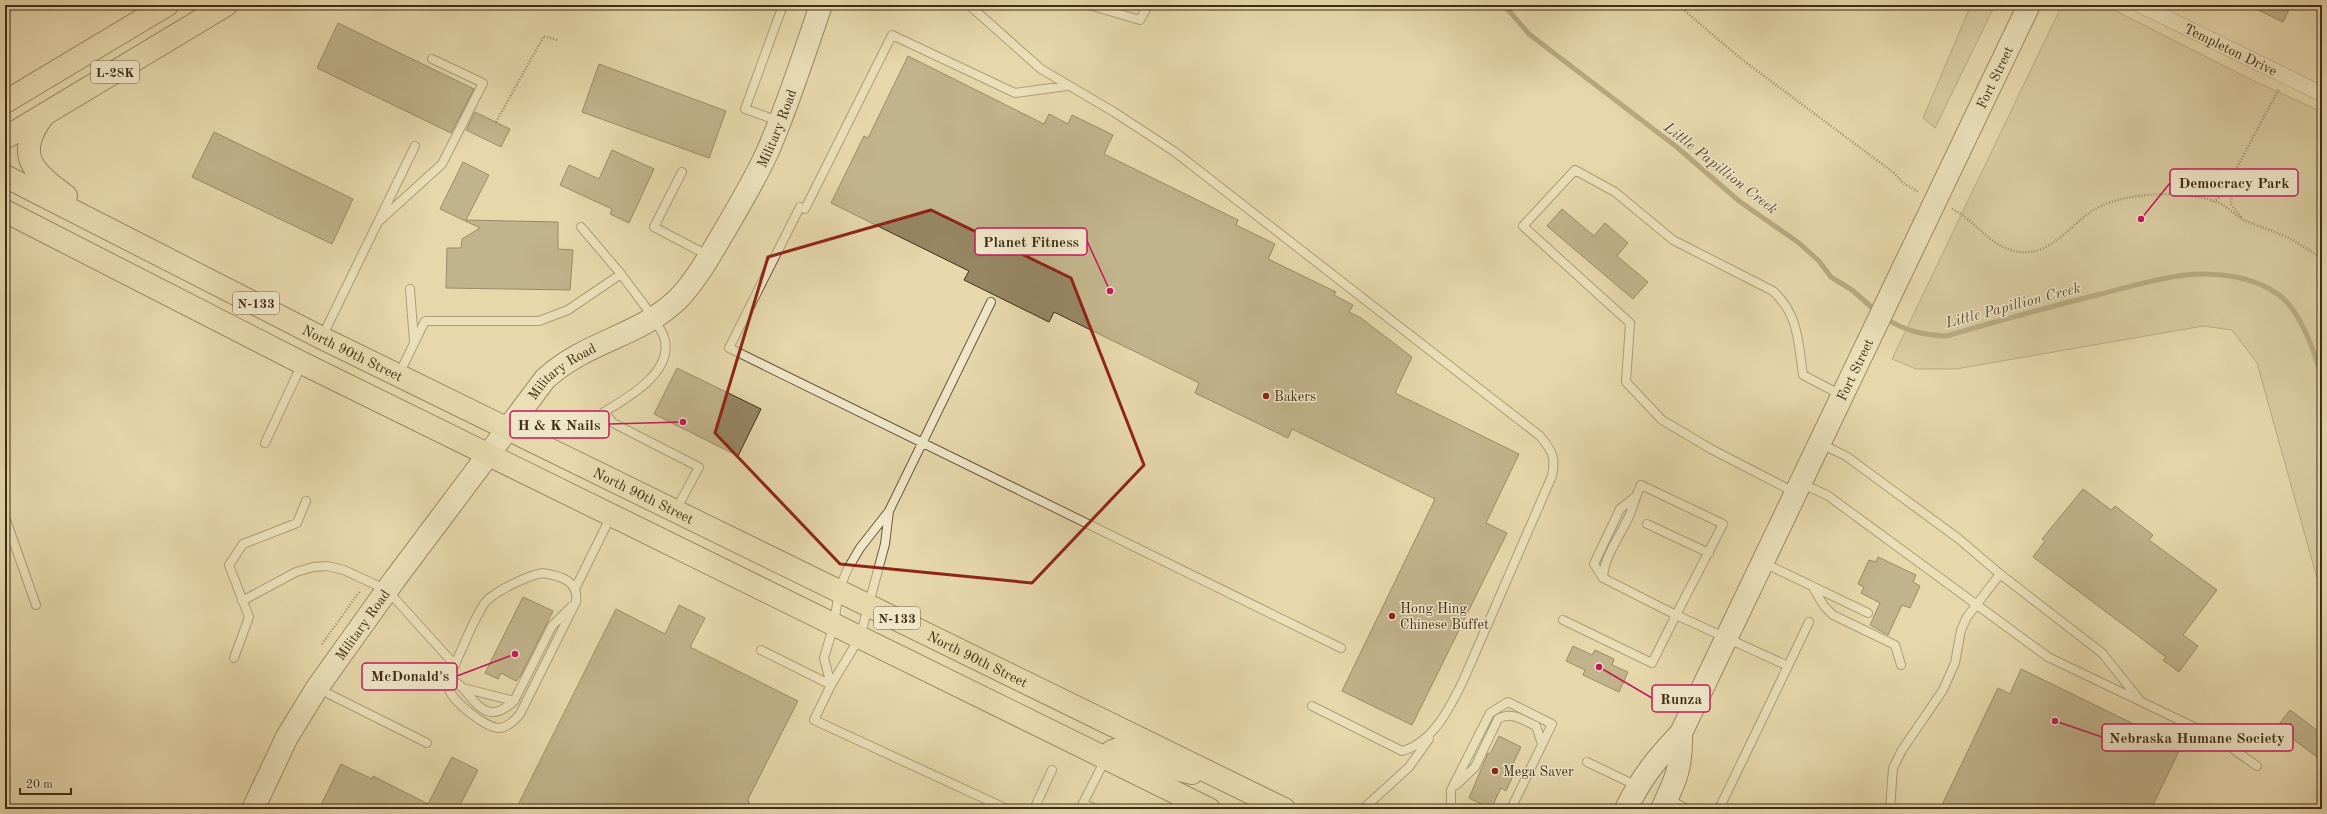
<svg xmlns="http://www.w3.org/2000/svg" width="2327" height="814" viewBox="0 0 2327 814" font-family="'Old Standard TT',serif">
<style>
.green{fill:#cabb92;stroke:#857454}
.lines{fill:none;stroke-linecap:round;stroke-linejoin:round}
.stream{stroke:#827151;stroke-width:5}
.building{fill:#968664;stroke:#402d15}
.service-casing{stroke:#6a583b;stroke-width:10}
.minor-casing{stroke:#6a583b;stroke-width:16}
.secondary-casing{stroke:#402d15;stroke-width:24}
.primary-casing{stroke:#402d15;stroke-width:24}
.path{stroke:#402d15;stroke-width:2.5;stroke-dasharray:1 2;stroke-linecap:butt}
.service{stroke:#efe6c9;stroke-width:8}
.minor{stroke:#efe6c9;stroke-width:15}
.secondary{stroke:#efe6c9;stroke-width:22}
.primary{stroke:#e6d8ac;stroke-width:22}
.marked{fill:none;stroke:#8f2418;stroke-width:3;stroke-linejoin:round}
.poi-dot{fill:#8f2418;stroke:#efe6c9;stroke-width:1.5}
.labels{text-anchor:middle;stroke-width:3;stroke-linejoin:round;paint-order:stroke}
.shield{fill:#efe6c9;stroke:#74644b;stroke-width:1}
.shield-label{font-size:13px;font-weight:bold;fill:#402d15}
.street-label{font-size:14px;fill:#402d15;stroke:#efe6c9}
.poi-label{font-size:14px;fill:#402d15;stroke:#efe6c9;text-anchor:start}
.water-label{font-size:15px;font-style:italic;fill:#5c492e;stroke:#efe6c9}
.leader{fill:none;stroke:#c2185b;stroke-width:1.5}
.callout-dot{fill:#c2185b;stroke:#efe6c9;stroke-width:1.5}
.callout{fill:#efe6c9;stroke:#c2185b;stroke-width:1.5}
.callout-label{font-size:15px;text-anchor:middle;font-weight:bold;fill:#402d15}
</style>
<rect width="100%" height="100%" fill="#e6d8ac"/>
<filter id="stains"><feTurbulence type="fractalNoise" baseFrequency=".005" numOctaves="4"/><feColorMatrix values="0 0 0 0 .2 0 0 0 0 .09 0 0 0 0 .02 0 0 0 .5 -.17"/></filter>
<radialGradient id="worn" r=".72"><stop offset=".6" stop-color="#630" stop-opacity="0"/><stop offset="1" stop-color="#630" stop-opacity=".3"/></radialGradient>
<path class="green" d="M1971,5H1995L1935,128L1923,118Z
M2062,5H2104L2250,79L2322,112V596L2257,363L2232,330L2203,326L1956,369H1916L1892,359Z"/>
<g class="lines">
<path class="stream" d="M1504,5L1529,34L1678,148L1739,201L1799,243L1819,261L1831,277L1852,290L1877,312
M1885,318C1905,331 1923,335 1946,336C1997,321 2049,307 2101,294C2128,287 2158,278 2186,275C2216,272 2254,276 2279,295C2301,311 2316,355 2322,380"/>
</g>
<path class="building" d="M2248,5H2291L2283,22Z
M338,23L474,89L451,133L317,68Z
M908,56L1044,124L1049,114L1068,124L1072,115L1113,135L1104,154L1238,220L1236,225L1275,244L1268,259L1336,292L1334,295L1353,305L1349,312L1361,318L1412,357L1395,393L1519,454L1486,523L1507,533L1412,725L1342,691L1435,499L1292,429L1288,438L1195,393L1199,383L1054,312L1049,322L964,280L969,271L831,203L864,136L868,138Z
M599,64L726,111L709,158L582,112Z
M475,112L510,129L501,147L466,130Z
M214,132L353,199L332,244L192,177Z
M612,150L654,169L629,223L610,214L612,209L560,185L569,165L599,179Z
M463,162L489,175L466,220L558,222V249L573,250L570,290L446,288L447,248H461L462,239L480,228L440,209Z
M1562,209L1594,236L1605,223L1628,243L1617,256L1648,282L1633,299L1547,226Z
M677,368L761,409L738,456L654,414Z
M2083,489L2111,510L2115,506L2153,535L2149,540L2217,590L2183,635L2198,646L2179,672L2163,660L2166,657L2033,557L2045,541L2042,539Z
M1878,557L1916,575L1913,582L1920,586L1910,608L1902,605L1888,635L1870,625L1880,603L1861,593L1864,587L1858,584L1869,560L1876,562Z
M523,597L553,611L521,675L516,681L501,673L498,679L485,673Z
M679,605L705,618L690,647L798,701L748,799L751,809H516L616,609L665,634Z
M1573,646L1592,655L1595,650L1614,659L1612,665L1628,672L1619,692L1583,675L1585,670L1566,661Z
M2021,669L2181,747L2151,809H1940L1998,688L2010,694Z
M2290,710L2322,734V761L2277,727Z
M1499,736L1521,747L1508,774L1513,776L1506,791L1501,788L1491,809L1469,798L1488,753L1490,754Z
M452,757L478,770L458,809H319L341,764L372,779L373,776L428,804Z"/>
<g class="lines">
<defs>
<path id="service" d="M969,5L1041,69L1114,112L1175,152L1540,436C1552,451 1556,456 1552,476L1463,681C1450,707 1433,743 1402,751L1312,706
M1089,5L1140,20L1148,5
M779,121L745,109L783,5
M682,172L654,227L709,256
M800,207L729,348L1341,648
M805,209L892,35L1015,93L1067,86
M378,222L442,164L483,83L432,59
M581,227L621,274
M410,289L414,342
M322,337L415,146
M399,374L425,321H539L568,310L621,274C632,290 658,320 664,337C675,372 627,398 604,412L613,423L699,467L676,510
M265,443L302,364
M1821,444L1846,456L1959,539L2000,574L1967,617L1961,630L1955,663L1943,690L1902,750L1893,768L1890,809
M1802,484L1827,495L2048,657L2219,739L2257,766
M1796,493L1711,449L1662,420L1626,382L1630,323L1523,226L1575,170L1615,192L1673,240L1773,291C1799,315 1798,342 1803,375L1841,395
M889,511L991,302
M5,517L36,605
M1647,524L1709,553
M1764,563L1868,613
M543,573C561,576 579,581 576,602L520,714C515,720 508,727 500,728C487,729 452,701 449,689C448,686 449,681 449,677C461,653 470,626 484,604C492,592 529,575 543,573Z
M2000,574L2102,653L2138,698
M1603,578C1604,555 1621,536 1630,514C1634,504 1636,495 1641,485L1723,524L1676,615L1788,666L1719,809
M1812,586L1824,606L1833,615L1895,645L1901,665
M575,589L611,516
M242,601L296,572L313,567L327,566L344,570L387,590L455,665
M1563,620L1652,663L1676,615L1603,578L1594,564L1620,509L1634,498
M761,650L831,685
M234,658L249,617L229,565L243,544L297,523L306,501
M1788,666L1809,622
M449,677L463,688L514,701L552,626L571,607
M831,685L824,658L834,624L839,590L847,570L860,548L889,511L885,544L860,637L831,685L814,720L1007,809
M317,688L427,743
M463,688C480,709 490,723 514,701
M1587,762L1637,786
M1456,785L1475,767L1498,719C1512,711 1522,720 1536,726L1542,744
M1668,799L1687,809
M1083,803L1095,809
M1034,809L1052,770
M1080,809L1105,760
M1363,809L1409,767L1429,739
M1451,809V790L1490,713L1508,702L1552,724L1511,809"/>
<g id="minor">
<path id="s1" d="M2140,5L2322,94"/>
</g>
<g id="secondary">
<path id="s2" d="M253,809L287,737L317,688L395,579L545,379C586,341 638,337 677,300C695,282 709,257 722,235C738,208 754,181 767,153C788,105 804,54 821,5"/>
<path id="s3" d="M1626,809C1641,778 1657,758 1681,733L2029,5"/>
<path d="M1662,809C1676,779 1682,767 1681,733"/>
</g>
<g id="primary">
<path d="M5,102L167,5"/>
<path d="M43,116C14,155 33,172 66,196"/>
<path d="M5,138L226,5"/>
<path id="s4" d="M5,176L322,338L1284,809"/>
<path d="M5,211L302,363L1209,809"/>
<path d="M1105,759L1112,751L1119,749L1159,765L1192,773"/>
</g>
</defs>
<use href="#service" class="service-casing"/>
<use href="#minor" class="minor-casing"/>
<use href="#secondary" class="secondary-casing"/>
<use href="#primary" class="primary-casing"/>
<path class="path" d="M1678,5L1740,58L1894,173L1903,183L1919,192
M496,122L544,36L557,40
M2213,201C2225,196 2228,187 2233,176
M1952,209C1979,222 1994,255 2029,252C2055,250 2075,220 2097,208C2125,192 2191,189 2221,204C2230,209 2237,217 2246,221C2257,226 2269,229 2280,234C2295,240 2308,250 2322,258
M2241,217L2231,204L2234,173L2279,89
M322,644L360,591"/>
<use href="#service" class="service"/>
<use href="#minor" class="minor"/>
<use href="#secondary" class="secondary"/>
<use href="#primary" class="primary"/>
</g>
<path d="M0 0H2327V814H0ZM931,210L1071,278L1144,465L1032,583L840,564L715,433L768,257Z" fill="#e6d8ac" fill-opacity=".55" fill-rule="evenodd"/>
<path class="marked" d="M931,210L1071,278L1144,465L1032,583L840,564L715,433L768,257Z"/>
<g class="poi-dot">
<circle cx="1266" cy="396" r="4"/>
<circle cx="1392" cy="616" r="4"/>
<circle cx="1495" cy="771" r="4"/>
</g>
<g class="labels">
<g class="shield">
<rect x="91" y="61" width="48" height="22" rx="3"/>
<rect x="233" y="292" width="46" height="22" rx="3"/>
<rect x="874" y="607" width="46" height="22" rx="3"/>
</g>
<g class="shield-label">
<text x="115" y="77">L-28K</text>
<text x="256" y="308">N-133</text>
<text x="897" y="623">N-133</text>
</g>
<g class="street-label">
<text dy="5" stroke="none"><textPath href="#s1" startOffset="101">Templeton Drive</textPath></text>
<text dy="5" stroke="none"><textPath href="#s3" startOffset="821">Fort Street</textPath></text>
<text dy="5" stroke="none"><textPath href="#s2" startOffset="875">Military Road</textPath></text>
<text dy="5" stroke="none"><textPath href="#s4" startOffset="390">North 90th Street</textPath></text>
<text dy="5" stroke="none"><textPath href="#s3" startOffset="497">Fort Street</textPath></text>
<text dy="5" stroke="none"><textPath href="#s2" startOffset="539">Military Road</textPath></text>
<text dy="5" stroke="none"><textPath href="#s4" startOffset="714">North 90th Street</textPath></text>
<text dy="5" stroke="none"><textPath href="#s2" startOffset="215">Military Road</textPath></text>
<text dy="5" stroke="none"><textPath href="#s4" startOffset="1086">North 90th Street</textPath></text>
</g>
<g class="poi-label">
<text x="1274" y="401">Bakers</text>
<text x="1400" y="613">Hong Hing<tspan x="1400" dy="16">Chinese Buffet</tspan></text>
<text x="1503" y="776">Mega Saver</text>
</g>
<g class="water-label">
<text transform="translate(1721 168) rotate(38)" y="5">Little Papillion Creek</text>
<text transform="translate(2013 305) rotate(-15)" y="5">Little Papillion Creek</text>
</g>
</g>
<path class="leader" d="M2141 219L2170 183M1110 291L1087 241M683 422L609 424M515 654L457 676M1599 667L1652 698M2055 721L2102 737"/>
<g class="callout-dot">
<circle cx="2141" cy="219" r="4"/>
<circle cx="1110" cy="291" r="4"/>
<circle cx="683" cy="422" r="4"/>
<circle cx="515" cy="654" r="4"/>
<circle cx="1599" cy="667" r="4"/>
<circle cx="2055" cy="721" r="4"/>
</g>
<g class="callout">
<rect x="2170" y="169" width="128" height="27" rx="4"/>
<rect x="975" y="228" width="112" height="27" rx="4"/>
<rect x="510" y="411" width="99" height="27" rx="4"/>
<rect x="362" y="663" width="95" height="27" rx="4"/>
<rect x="1652" y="685" width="58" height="27" rx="4"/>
<rect x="2102" y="724" width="191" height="27" rx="4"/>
</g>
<g class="callout-label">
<text x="2234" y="188">Democracy Park</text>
<text x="1031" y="247">Planet Fitness</text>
<text x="559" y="430">H &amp; K Nails</text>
<text x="410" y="681">McDonald's</text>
<text x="1681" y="704">Runza</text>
<text x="2197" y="743">Nebraska Humane Society</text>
</g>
<rect width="2327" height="814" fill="none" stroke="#e6d8ac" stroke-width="20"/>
<rect x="6" y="6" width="2315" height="802" fill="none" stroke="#402d15" stroke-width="2"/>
<rect x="10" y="10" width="2307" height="794" fill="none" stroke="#402d15"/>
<path d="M20 788v6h51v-6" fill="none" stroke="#402d15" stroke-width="2"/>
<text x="26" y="788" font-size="12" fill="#402d15" stroke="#efe6c9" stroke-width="3" paint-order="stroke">20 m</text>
<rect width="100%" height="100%" filter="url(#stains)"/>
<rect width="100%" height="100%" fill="url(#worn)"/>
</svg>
